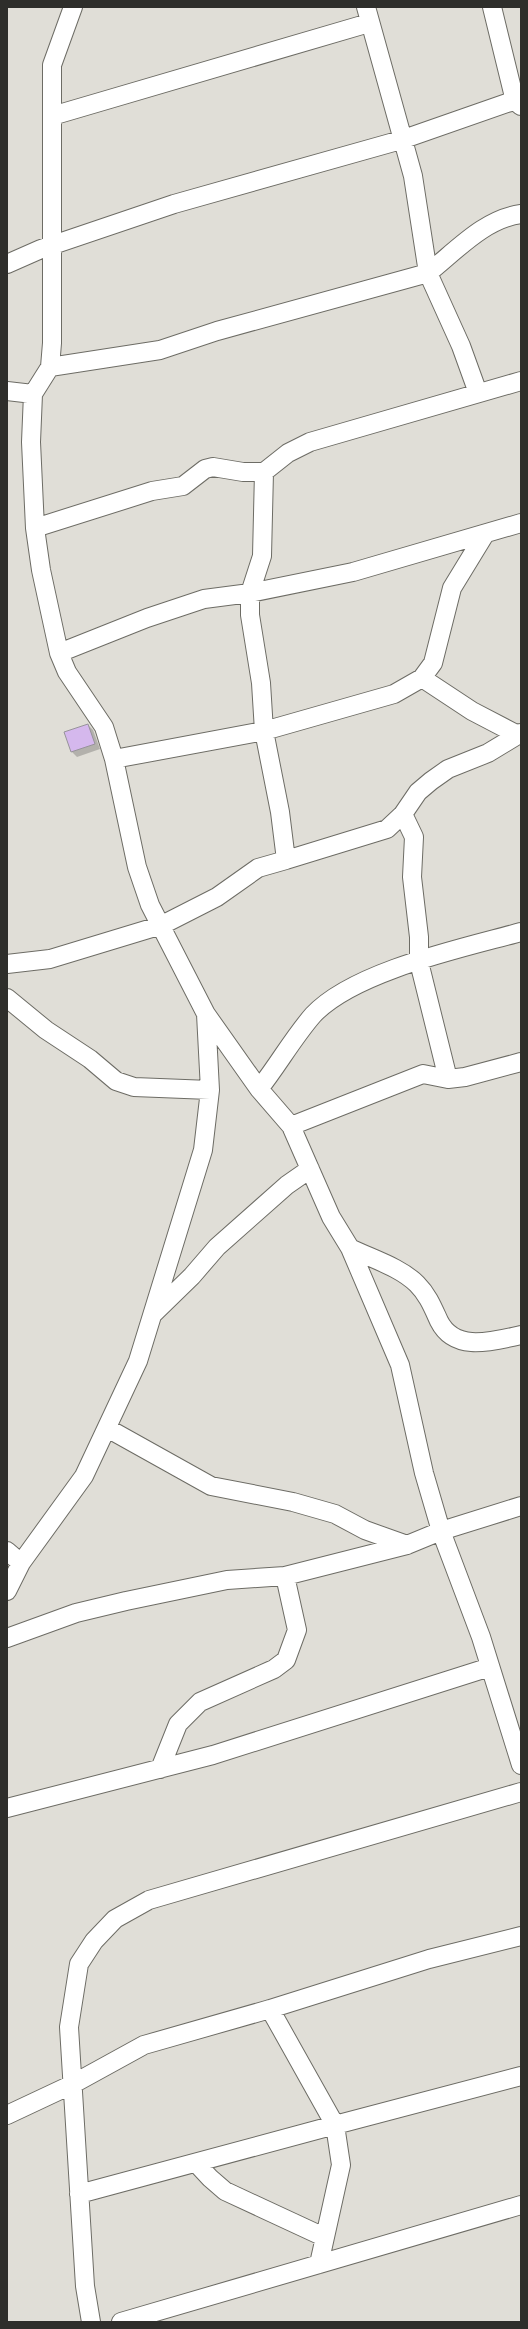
<svg xmlns="http://www.w3.org/2000/svg" width="528" height="2329" viewBox="0 0 528 2329" font-family="'Zilla Slab',serif">
<style>
.shadow{fill:#0003}
.building{fill:#d5b8ed;stroke:#97939a}
.lines{fill:none;stroke-linecap:round;stroke-linejoin:round}
.minor-casing{stroke:#6d6c65;stroke-width:20}
.minor{stroke:#fff;stroke-width:18}
</style>
<rect width="100%" height="100%" fill="#e0ded7"/>
<path class="shadow" d="M88,725L93,730L100,749L77,757L72,752Z"/>
<path class="building" d="M88,724L95,744L71,752L64,732Z"/>
<g class="lines">
<defs>
<path id="minor" d="M366,7L413,176L428,273C456,251 484,219 521,214
M492,7L515,101
M52,116L369,23
M7,264L41,249L174,204L401,140L507,103L515,101L521,106
M50,367L160,350L217,331L428,273L461,346L478,393
M7,391L33,394L31,442L35,528L152,491L183,486L205,469L213,467L243,472H264L262,556L250,593V615L261,683L264,731L280,812L286,860L258,868L217,897L162,925L50,959L7,964
M33,394L50,367L52,343V65L73,7
M264,472L288,453L310,442L521,381
M35,528L41,570L59,653L67,672L104,727L114,759L137,867L150,905L206,1014L259,1089L291,1126L331,1217L350,1248L400,1365L424,1473L441,1531L481,1637L521,1765
M59,653L147,618L204,599L250,593L353,572L521,523
M422,678L472,711L518,735
M114,759L264,731L394,694L422,678L433,663L452,588L485,534
M403,814L414,837L412,877L419,937V962L448,1079
M286,860L387,829L403,814L418,792L431,781L448,769L488,753L521,733
M7,998L46,1030L90,1059L116,1081L134,1087L210,1090
M259,1089C278,1065 293,1038 313,1015C354,971 463,948 521,932
M291,1126L423,1074L448,1079L465,1077L521,1062
M350,1248C372,1259 400,1267 417,1284C428,1295 433,1308 439,1321C455,1353 493,1341 521,1335
M154,1313L192,1276L217,1247L287,1185L310,1169
M107,1428L211,1486L293,1502L335,1514L365,1530L407,1545
M7,1551L21,1563
M7,1591L21,1563L84,1476L138,1361L203,1150L210,1090L206,1014
M7,1638L76,1613L126,1601L227,1580L285,1576L407,1545L441,1531L521,1506
M160,1769L178,1724L200,1702L274,1669L286,1660L297,1630L285,1576
M7,1808L213,1755L490,1667
M7,2115L73,2084L144,2045L270,2009
M197,2164L210,2178L225,2191L324,2237
M79,2194L335,2125L270,2009L429,1959L521,1936
M319,2264L341,2165L335,2125L521,2076
M91,2322L85,2286L69,2027L79,1964L94,1941L115,1919L149,1900L521,1792
M121,2322L521,2205"/>
</defs>
<use href="#minor" class="minor-casing"/>
<use href="#minor" class="minor"/>
</g>
<rect width="528" height="2329" fill="none" stroke="#2e2e2b" stroke-width="16"/>
</svg>
